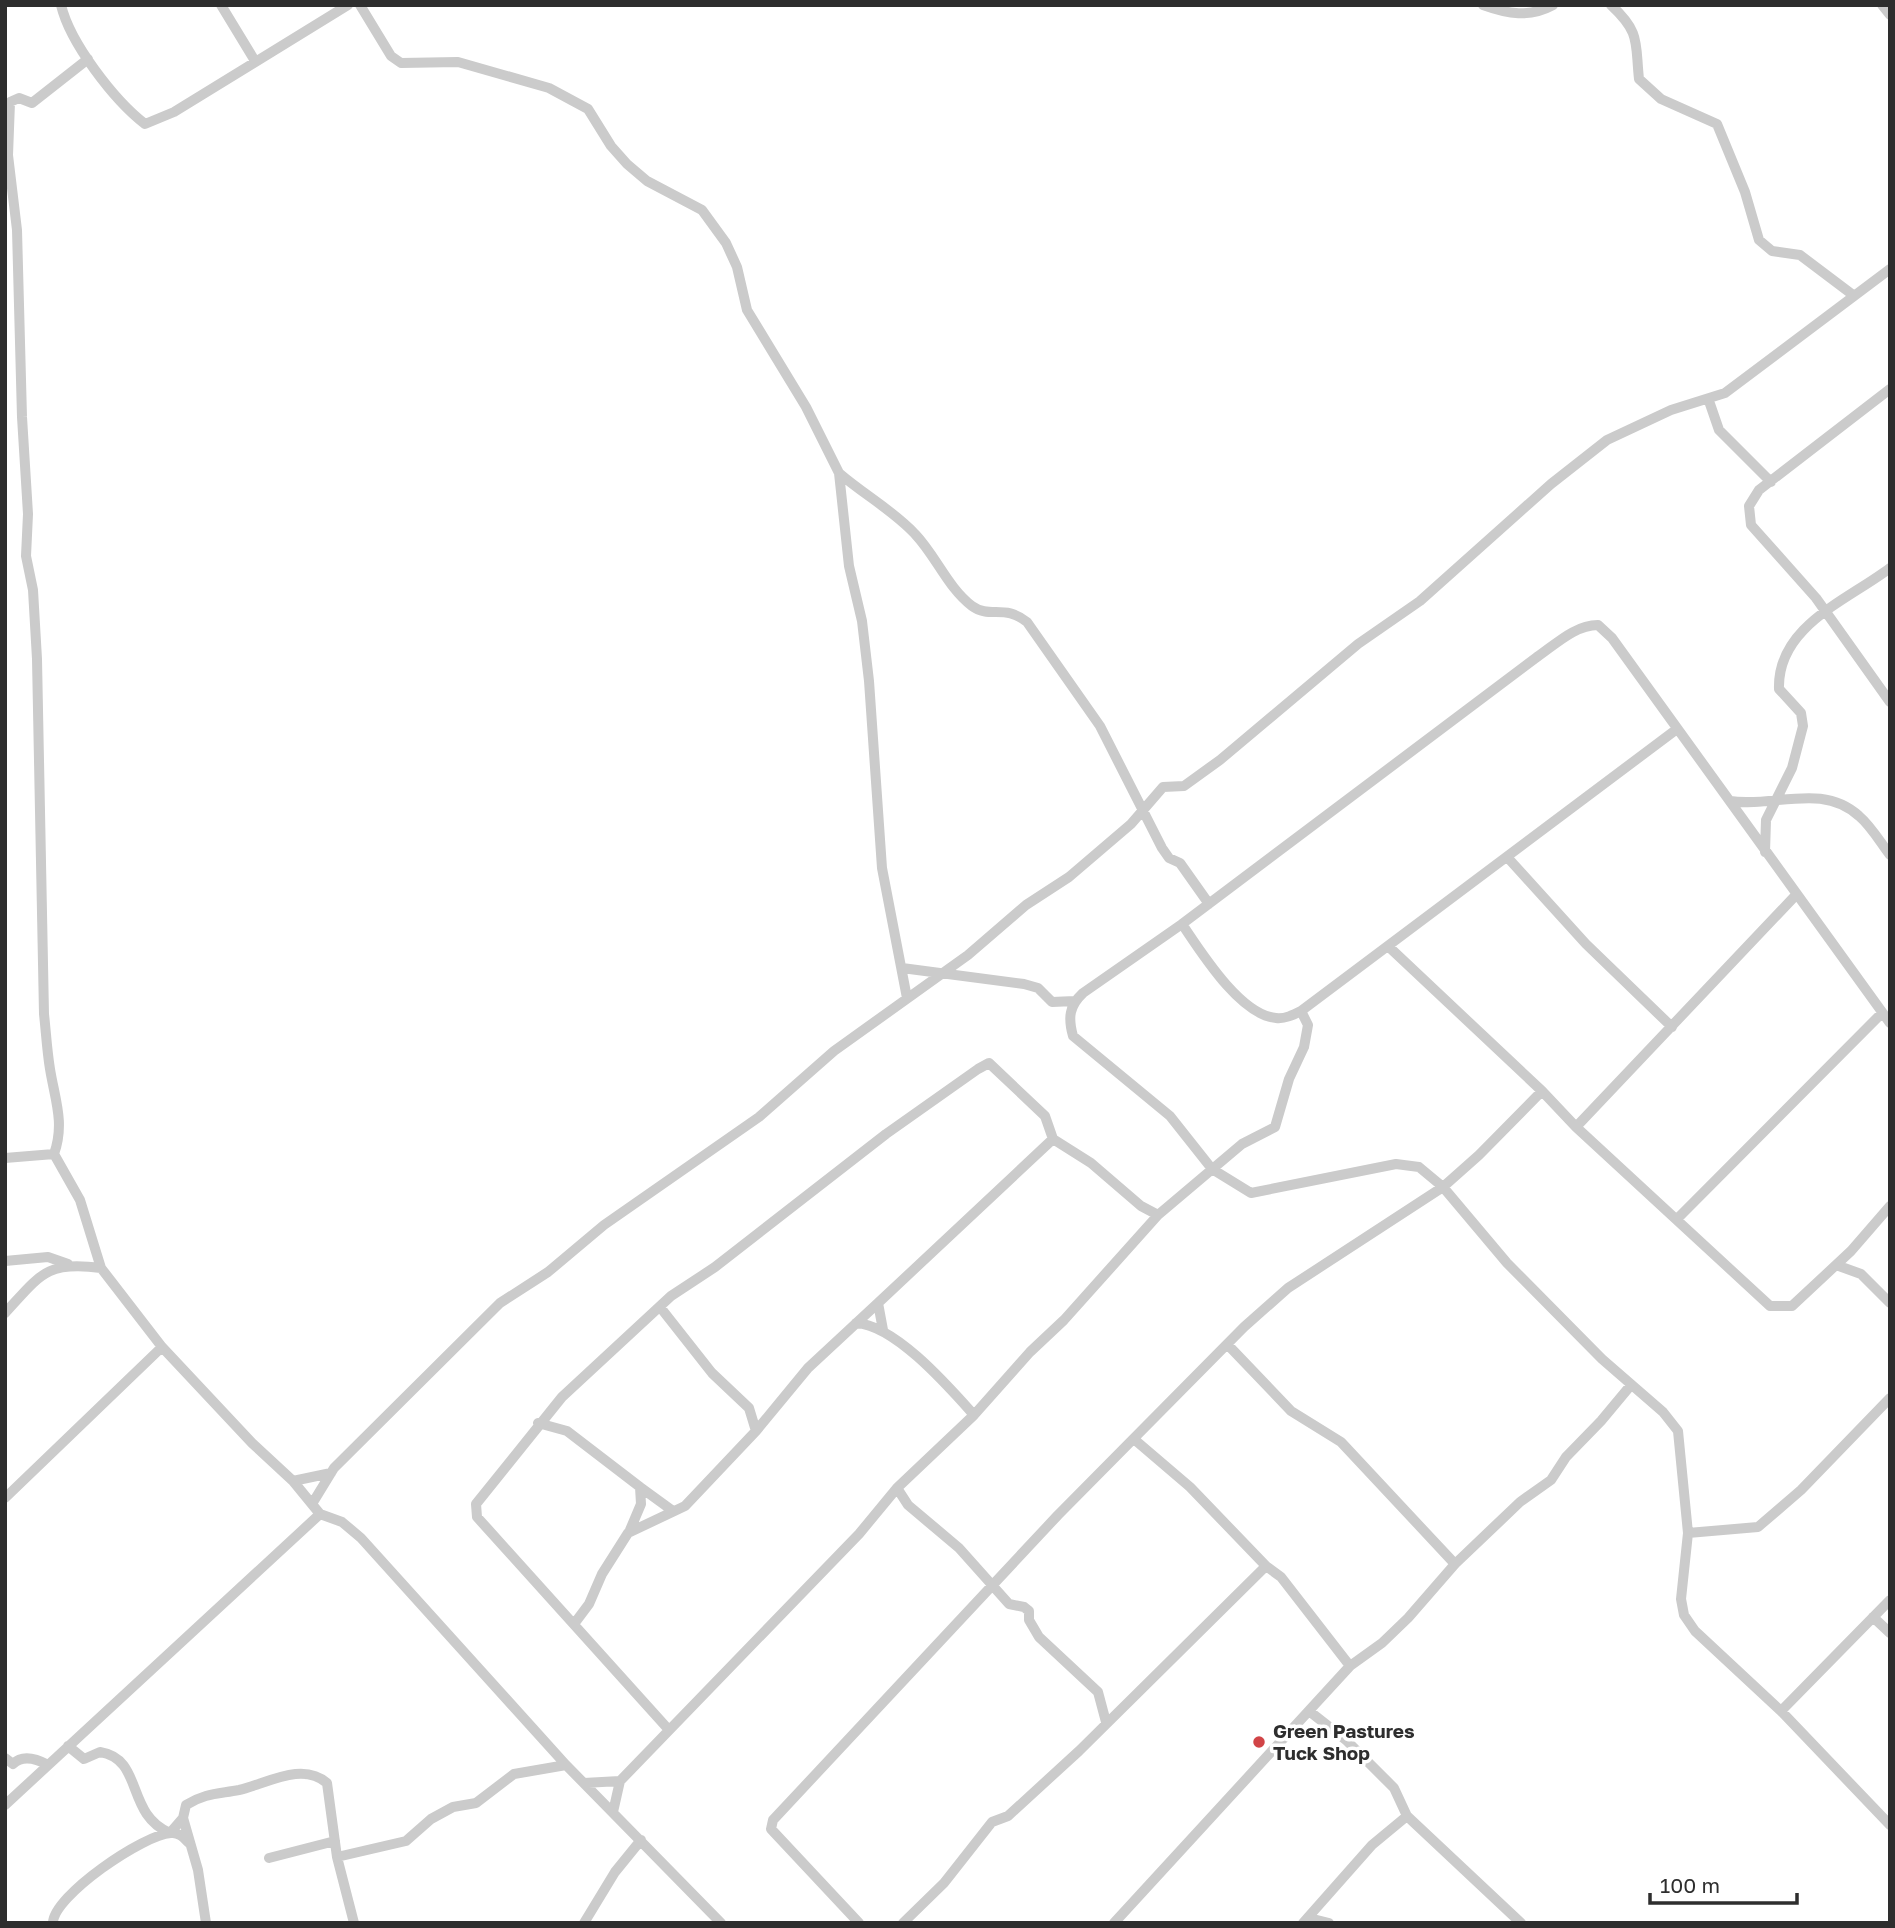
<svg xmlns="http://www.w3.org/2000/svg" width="1895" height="1928" viewBox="0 0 1895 1928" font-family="'Golos Text',sans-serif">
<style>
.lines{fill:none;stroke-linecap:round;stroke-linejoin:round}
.minor{stroke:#cbcbcb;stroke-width:10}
.poi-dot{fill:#d14447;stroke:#fff;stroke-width:2.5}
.labels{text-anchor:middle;stroke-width:7;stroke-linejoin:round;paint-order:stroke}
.poi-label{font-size:19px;font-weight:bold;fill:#2e2e2e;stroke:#fff;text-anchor:start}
</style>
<rect width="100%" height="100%" fill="#fff"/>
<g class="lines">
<path class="minor" d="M61,5C70,43 114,100 145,124L174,112L348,5
M221,5L255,61
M360,5L391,56L401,63L458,62L549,88L588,109L611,146L627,164L647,181L702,210L726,243L737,267L747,310L806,407L839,473L849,566L862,621L869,681L882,868L907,998
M1483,5C1508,14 1529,18 1553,5
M1611,5C1641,33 1635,42 1639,79L1661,99L1717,124L1745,192L1759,240L1772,251L1800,255L1853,295
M1882,5L1890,15
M88,59L32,103L19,98L10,102L8,155L17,230L22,417L28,514L26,556L33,590L37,659L44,1014C46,1032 47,1051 50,1069C55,1100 65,1123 54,1154L80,1200L101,1268L162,1347L252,1443L293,1481L320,1514
M1890,389L1759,490L1749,506L1751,525L1816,598L1890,702
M1709,401L1719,430L1771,482
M839,473C863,494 894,511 915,534C936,556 948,588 972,606C990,619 1005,604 1027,622L1100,726L1162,848L1169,858L1180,863L1209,904
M1730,801C1774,808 1822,782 1859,816C1871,826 1880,842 1890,855
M1765,852L1766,820L1792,768L1803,726L1801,713L1779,689C1777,626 1848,600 1890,568
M1508,858L1586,944L1672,1027
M1182,924C1201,952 1240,1015 1276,1018C1285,1019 1293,1015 1301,1011L1677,729
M1389,947L1542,1091L1576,1127L1770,1306H1792L1851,1251L1890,1206
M902,968L1024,984L1038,988L1052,1002L1075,1001
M1890,1023L1612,638L1598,625C1575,625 1556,644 1537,657L1182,924L1083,993C1069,1006 1068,1018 1073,1036L1170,1116L1212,1169L1251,1193L1396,1164L1419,1167L1443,1187L1507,1263L1602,1359L1663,1412L1678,1431L1688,1533L1681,1599L1684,1615L1695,1631L1781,1711L1890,1825
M1576,1127L1795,896
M5,1158L54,1154
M1677,1219L1882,1013
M5,1261L48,1257L68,1264
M1836,1265L1861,1274L1890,1303
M878,1303L1053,1139L1091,1163L1141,1206L1158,1215
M660,1307L712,1373L749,1408L756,1431
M5,1313C41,1274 46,1261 101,1268
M856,1323C895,1325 948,1386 974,1415
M1227,1344L1291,1411L1341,1442L1455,1564
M538,1423L567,1431L640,1487L641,1504L630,1530
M1135,1440L1190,1487L1266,1566L1281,1577L1350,1666
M293,1481L331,1473
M640,1487L673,1511
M897,1488L908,1505L959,1548L1009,1604L1024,1607L1029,1611V1620L1039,1637L1098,1692L1106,1722
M5,1498L162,1347
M312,1504L334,1468L500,1303L548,1272L604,1225L759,1117L834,1051L968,955L1026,905L1069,877L1131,824L1163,787L1184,786L1220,760L1358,644L1420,601L1551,484L1607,440L1671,410L1725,393L1890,269
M1688,1533L1758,1527L1801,1490L1890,1398
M1873,1617L1890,1633
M574,1624L589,1604L602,1574L628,1533L685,1506L756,1431L808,1368L878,1303L883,1330
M1309,1711L1346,1740L1394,1788L1407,1816L1521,1923
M1781,1711L1890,1600
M669,1730L477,1517L476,1504L562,1397L671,1296L715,1267L886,1134L978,1069L989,1063L1045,1116L1053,1139
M68,1746L84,1759L100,1752C144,1759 125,1814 170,1833L183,1818
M5,1758L13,1764C23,1754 37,1759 48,1765
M584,1783L620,1781
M5,1805L320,1514L342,1522L361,1538L566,1765L721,1923
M613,1812L620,1781L859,1534L897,1488L974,1415L1030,1352L1064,1320L1158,1215L1242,1144L1275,1127L1289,1079L1304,1047L1308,1025L1301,1011
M337,1857L406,1841L431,1819L453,1807L476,1803L514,1774L566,1765
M269,1858L335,1841
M1309,1918L1329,1923
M53,1923C53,1896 144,1834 171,1833C179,1832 184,1838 189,1843
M206,1923L198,1870L183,1818L186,1805C205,1793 218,1794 239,1790C266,1784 302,1761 327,1783L337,1857L354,1923
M584,1923L615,1872L641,1840
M859,1923L771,1829L773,1820L1058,1515L1244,1327L1288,1288L1443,1187L1479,1155L1542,1091
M903,1923L944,1883L992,1822L1008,1816L1079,1751L1266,1566
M1114,1923L1350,1666L1382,1643L1408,1618L1455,1564L1520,1502L1551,1480L1566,1457L1601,1421L1631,1385
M1303,1923L1372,1845L1407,1816"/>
</g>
<circle class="poi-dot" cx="1259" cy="1742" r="7"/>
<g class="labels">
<g class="poi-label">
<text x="1273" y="1738">Green Pastures<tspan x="1273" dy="22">Tuck Shop</tspan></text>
</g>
</g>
<rect width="1895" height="1928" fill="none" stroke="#2e2e2e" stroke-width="14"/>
<path d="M1650 1893v10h147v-10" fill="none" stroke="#2e2e2e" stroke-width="3.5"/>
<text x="1660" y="1893" font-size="21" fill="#2e2e2e" stroke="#ffffff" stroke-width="5" paint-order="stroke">100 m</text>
</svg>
